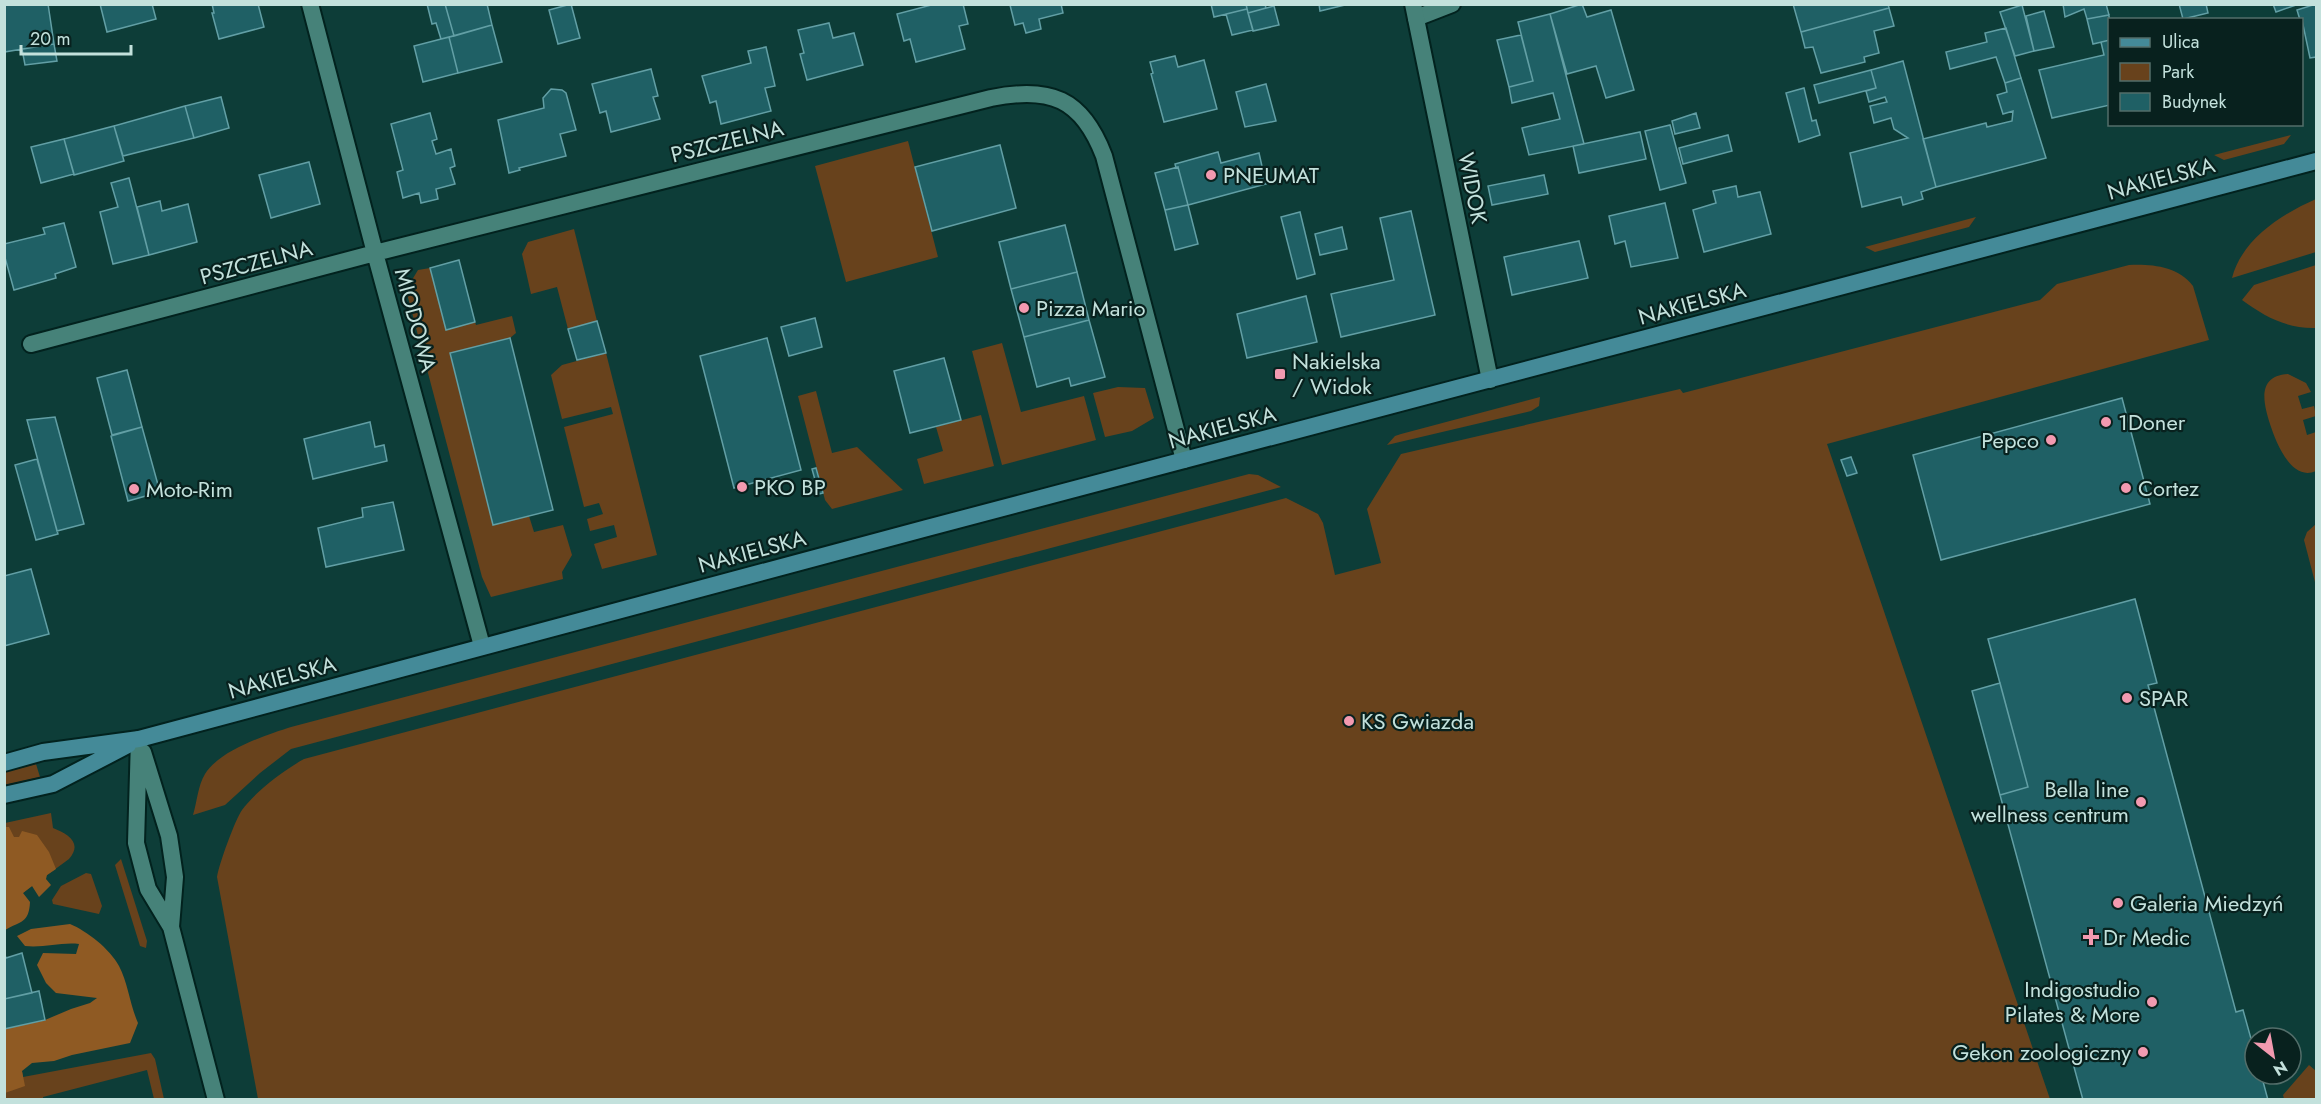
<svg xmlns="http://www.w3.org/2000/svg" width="2321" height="1104" viewBox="0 0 2321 1104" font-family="Jost,sans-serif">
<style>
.green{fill:#68421c}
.forest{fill:#8f5a23}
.building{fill:#1f6065;stroke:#629fa5;stroke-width:1.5}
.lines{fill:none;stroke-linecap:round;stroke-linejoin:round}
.minor-casing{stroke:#02221e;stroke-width:20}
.tertiary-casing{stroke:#02221e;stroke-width:20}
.secondary-casing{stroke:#02221e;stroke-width:20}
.minor{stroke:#468279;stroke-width:16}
.tertiary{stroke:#468279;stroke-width:16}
.secondary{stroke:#448a98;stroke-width:16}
.poi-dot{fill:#f29ab0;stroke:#08211e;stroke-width:2}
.labels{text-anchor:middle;stroke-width:4.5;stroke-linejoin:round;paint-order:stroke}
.street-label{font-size:22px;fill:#c3e1dc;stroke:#08211e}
.poi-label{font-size:22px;fill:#c3e1dc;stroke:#08211e;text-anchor:start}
</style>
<rect width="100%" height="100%" fill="#0d3d38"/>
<path class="green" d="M2291,135L2284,144L2224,160L2214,155Z
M908,141L938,257L846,282L815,166Z
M2316,199V252L2232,278C2242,239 2282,214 2316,199Z
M1976,217L1969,227L1875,252L1865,247Z
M574,229L597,321L568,329L557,287L531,294L522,254L528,242Z
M2129,265C2151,264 2178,266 2193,286L2209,340L1827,444L2050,1099H258L217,877C219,864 235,820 242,810C255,792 284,770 304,759L1286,498L1318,514L1323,523L1335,575L1381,563L1367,509L1401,454L1680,389L1683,393L2040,300L2057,284Z
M2316,265V328C2288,329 2265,317 2242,300L2254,285Z
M430,268L446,329L475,322L476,325L512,316L516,333L510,338L450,354L493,525L529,516L534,532L563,525L572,555L562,572L563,579L491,597L482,577L406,290L418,270Z
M1002,343L1021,412L1084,396L1096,440L1002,465L972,351Z
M606,353L657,555L602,569L594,544L617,537L614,525L590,531L587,519L603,514L599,503L584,507L564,427L613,414L611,407L562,419L551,375L562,365Z
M2288,374L2306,383L2311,392L2298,396L2302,409L2314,406L2316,416L2303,420L2307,435L2316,432V471C2291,482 2276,442 2270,424C2263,402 2257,376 2288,374Z
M1118,387L1145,388L1154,418L1132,431L1105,437L1093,393Z
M816,391L832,453L857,447L903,490L832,509L825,500L798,396Z
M1540,397L1539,406L1531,411L1387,445L1395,436L1401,434Z
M981,415L994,466L924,484L917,459L943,451L936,427Z
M1249,474L1258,475L1281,487L291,749L260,773L225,805L193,815C197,802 198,785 205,774C220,750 266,735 291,727Z
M2316,524V586L2304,540L2307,532Z
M36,764L40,777L5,785V772Z
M51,813L53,828C68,834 83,843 69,859L5,906V823Z
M121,859L147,941L146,948L140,946L115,865Z
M86,873L91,874L102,906L99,914L53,904L52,900L61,886Z
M16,1038L23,1077L151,1053L155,1059L164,1099H154L147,1070L43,1097V1099H5L4,1041Z
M2309,1065L2316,1071V1099H2284L2283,1095Z"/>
<path class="forest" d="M4,827H9L14,837H19L22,831L37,835L49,852L56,869L47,875L46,879L51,885L39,897L32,886L23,893L30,902C29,923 21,921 5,930Z
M70,924C87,931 110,949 119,966C128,983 130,1005 138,1023L130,1043L72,1055L54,1061L32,1063L22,1071L25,1086L5,1093L4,1029L45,1020L71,1009L90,1003L97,998L56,993L46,983L37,965L43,953L76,954L79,944C61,942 44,948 25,946L17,936L31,929Z"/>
<path class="building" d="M48,4L54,44L4,52V5Z
M100,4H152L156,19L107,32Z
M212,4H258L264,27L219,39L212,13H214Z
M427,4H445L454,36L441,39L436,23L432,24Z
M445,4H487L492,25L454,36Z
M571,4L580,38L558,44L549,10Z
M935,4H963L968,24L959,26L965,49L916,62L910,39L904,41L897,14Z
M1003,4H1061L1063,13L1039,19L1041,29L1026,33L1023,23L1015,25L1010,5Z
M1211,4H1246L1247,9L1214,17Z
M1246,4H1265L1266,8L1248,13Z
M1319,4H1349L1320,11Z
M1582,4L1587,17L1611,10L1634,90L1606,98L1596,66L1567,74L1550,14Z
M1793,4H1888L1889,8L1801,32Z
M2063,4H2106L2109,15L2087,19L2084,9L2065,17Z
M2179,4H2206L2208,13L2183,19Z
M2273,4H2299L2276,12Z
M2316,4V57L2310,58L2302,20H2300L2297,10Z
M2022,5L2034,51L2015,56L2000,12Z
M1274,6L1279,25L1253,31L1248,13Z
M1889,8L1894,26L1874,31L1879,53L1864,57L1865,62L1821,73L1813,47L1805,48L1801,32Z
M1247,9L1253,30L1232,35L1226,14Z
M2044,11L2054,47L2034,51L2026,16Z
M1550,14L1584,144L1529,155L1522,128L1560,119L1553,93L1512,103L1509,87L1533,81L1518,22Z
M2109,15L2110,40L2093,44L2087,19Z
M829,23L833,38L854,33L863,65L807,80L800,54L804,53L798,30Z
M492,25L502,62L458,73L449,37Z
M2006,28L2021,78L2005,83L1996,57L1950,69L1946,52L1987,42L1985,33Z
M1521,35L1533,81L1509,87L1497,40Z
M449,37L458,73L423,82L414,46Z
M2110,40V105L2052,118L2039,70L2104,55L2101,42Z
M54,44L57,61L25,65L22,49Z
M766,47L775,86L765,88L771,111L721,124L716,101L710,103L702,76L751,63L748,51Z
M1175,56L1178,67L1204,60L1217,109L1164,122L1151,74L1153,73L1150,62Z
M1903,61L1936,187L1921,192L1923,199L1903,205L1901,197L1862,207L1850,153L1908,138L1894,129L1891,118L1874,123L1870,106L1887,102L1885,97L1869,102L1866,91L1876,88L1871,70Z
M651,69L658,96L653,97L660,119L611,132L606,111L600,113L592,84Z
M1871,70L1876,88L1819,103L1814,85Z
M2021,78L2046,158L1936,187L1923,139L1986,123L1987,127L2012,121L2013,111L2003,114L1997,95L2007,92L2005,83Z
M1266,84L1276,121L1245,127L1236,92Z
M1804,88L1812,121L1816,120L1820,135L1799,142L1786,93Z
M551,89L562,90L566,93L576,130L560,134L566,156L519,168L520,170L509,173L498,120L544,108L543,98Z
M221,97L229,128L194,138L185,106Z
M185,106L194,138L123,156L114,126Z
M430,113L437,139L432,141L436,154L451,149L455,166L450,168L455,184L436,189L438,199L421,203L419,193L403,198L397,172L403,170L391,124Z
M1696,113L1700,128L1675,134L1672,121Z
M1670,125L1686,183L1660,190L1645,131Z
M114,126L124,161L74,175L64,139Z
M1640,132L1646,159L1579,173L1573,146Z
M1728,135L1732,151L1683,164L1679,148Z
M64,139L74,174L41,183L31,147Z
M1000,145L1016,208L932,231L915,167Z
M1218,152L1221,163L1259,153L1266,184L1188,205L1178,167L1176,168L1175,164Z
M309,162L320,204L271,218L259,175Z
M1178,167L1188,205L1165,210L1155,173Z
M1544,175L1548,194L1492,205L1488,186Z
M129,178L149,255L113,264L100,212L118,207L111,183Z
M1736,186L1738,197L1760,192L1771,234L1704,252L1693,210L1716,203L1713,191Z
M160,201L162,211L188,204L197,242L149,255L137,207Z
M1665,203L1678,258L1631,267L1625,241L1615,244L1609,216Z
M1188,205L1198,244L1175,250L1165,210Z
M1411,211L1435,315L1341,337L1331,294L1394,280L1380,218Z
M1300,212L1315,274L1297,279L1281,217Z
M64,223L76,267L55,274L56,278L14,290L4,254V244L45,234L43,228Z
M1065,225L1077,272L1011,289L999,242Z
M1342,227L1347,249L1320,255L1315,234Z
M1579,241L1588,278L1512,295L1504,257Z
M459,260L475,322L446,330L430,268Z
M1077,272L1089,320L1024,337L1011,289Z
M1306,296L1317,342L1247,358L1237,314Z
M815,318L822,347L789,356L781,327Z
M1089,320L1105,377L1071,386L1069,378L1037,387L1024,337Z
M597,321L606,353L577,360L568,329Z
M510,338L553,510L493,525L450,353Z
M767,338L801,470L734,488L700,356Z
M944,358L961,420L910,433L894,371Z
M127,370L142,427L112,435L97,378Z
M2122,398L2150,504L1941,560L1913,455Z
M55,417L84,524L57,531L27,420Z
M370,422L375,447L384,445L387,461L313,479L304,439Z
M142,427L160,492L128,501L111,436Z
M1851,457L1857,473L1847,476L1841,460Z
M37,459L58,534L36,540L15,465Z
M816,468L823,493L819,494L812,469Z
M393,502L404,550L326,567L318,528L363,517L362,508Z
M31,569L49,634L4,646V576Z
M2135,599L2157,683L2148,685L2236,1012L2243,1010L2255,1053V1074H2261L2268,1100H2083L2000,795L2028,787L1988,639Z
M2000,683L2028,787L2000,795L1972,691Z
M4,952L6,958L22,953L32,993L4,999Z
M39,991L45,1020L4,1029V999Z"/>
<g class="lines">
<defs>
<path id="minor" d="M310,4L375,253L482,646
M1416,18L1452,4
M31,344L375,253L991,98C1050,86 1082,98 1104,156L1184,460"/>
<path id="tertiary" d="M1413,4L1490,380
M139,739L136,843L148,889L171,927L216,1100
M143,752L169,836L175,877L171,927"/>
<path id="secondary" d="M4,763L43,752L139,739L927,528L2316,161
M4,795L53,784L128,745"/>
</defs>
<use href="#minor" class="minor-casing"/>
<use href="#tertiary" class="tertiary-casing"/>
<use href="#secondary" class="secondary-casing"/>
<use href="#minor" class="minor"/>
<use href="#tertiary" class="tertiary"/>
<use href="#secondary" class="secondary"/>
</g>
<g class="poi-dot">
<circle cx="1211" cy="175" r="6"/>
<circle cx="1024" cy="308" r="6"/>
<rect x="1274" y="368" width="12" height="12" rx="3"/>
<circle cx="2106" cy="422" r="6"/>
<circle cx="2051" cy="440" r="6"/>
<circle cx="742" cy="487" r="6"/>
<circle cx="2126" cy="488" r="6"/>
<circle cx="134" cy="489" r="6"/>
<circle cx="2127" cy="698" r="6"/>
<circle cx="1349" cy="721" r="6"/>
<circle cx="2141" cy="802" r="6"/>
<circle cx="2118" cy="903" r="6"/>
<path d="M2088 928h6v6h6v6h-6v6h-6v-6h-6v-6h6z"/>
<circle cx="2152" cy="1002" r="6"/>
<circle cx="2143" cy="1052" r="6"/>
</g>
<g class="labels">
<g class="street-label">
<text transform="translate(727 141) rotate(-14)" y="8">PSZCZELNA</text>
<text transform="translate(2161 178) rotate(-15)" y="8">NAKIELSKA</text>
<text transform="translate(1473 188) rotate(79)" y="8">WIDOK</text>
<text transform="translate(256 262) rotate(-15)" y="8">PSZCZELNA</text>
<text transform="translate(1692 303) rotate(-15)" y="8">NAKIELSKA</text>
<text transform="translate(416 320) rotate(75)" y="8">MIODOWA</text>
<text transform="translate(1222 427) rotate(-15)" y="8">NAKIELSKA</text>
<text transform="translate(752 551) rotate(-15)" y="8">NAKIELSKA</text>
<text transform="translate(282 677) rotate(-15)" y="8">NAKIELSKA</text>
</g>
<g class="poi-label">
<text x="1223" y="183">PNEUMAT</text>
<text x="1036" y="316">Pizza Mario</text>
<text x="1292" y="369">Nakielska<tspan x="1292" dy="25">/ Widok</tspan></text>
<text x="2118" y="430">1Doner</text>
<text x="2039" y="448" text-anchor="end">Pepco</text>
<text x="754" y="495">PKO BP</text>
<text x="2138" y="496">Cortez</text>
<text x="146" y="497">Moto-Rim</text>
<text x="2139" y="706">SPAR</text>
<text x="1361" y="729">KS Gwiazda</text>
<text x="2129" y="797" text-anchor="end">Bella line<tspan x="2129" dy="25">wellness centrum</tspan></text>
<text x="2130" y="911">Galeria Miedzyń</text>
<text x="2103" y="945">Dr Medic</text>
<text x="2140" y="997" text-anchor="end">Indigostudio<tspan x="2140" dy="25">Pilates &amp; More</tspan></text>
<text x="2131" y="1060" text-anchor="end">Gekon zoologiczny</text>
</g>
</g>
<rect width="2321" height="1104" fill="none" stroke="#c3e1dc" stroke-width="12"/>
<rect x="2108" y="18" width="195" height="108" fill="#08211e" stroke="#536e6a" stroke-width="1.5"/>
<rect x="2120" y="38" width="30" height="9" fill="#448a98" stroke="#536e6a" stroke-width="1.5"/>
<text x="2162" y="48" font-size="18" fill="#c3e1dc">Ulica</text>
<rect x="2120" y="63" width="30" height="18" fill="#68421c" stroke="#536e6a" stroke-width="1.5"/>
<text x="2162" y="78" font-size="18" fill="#c3e1dc">Park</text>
<rect x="2120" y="93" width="30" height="18" fill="#1f6065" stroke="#536e6a" stroke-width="1.5"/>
<text x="2162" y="108" font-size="18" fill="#c3e1dc">Budynek</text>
<g transform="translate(2273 1056) rotate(149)"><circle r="28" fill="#08211e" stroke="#536e6a" stroke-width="1.5"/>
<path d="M0-4.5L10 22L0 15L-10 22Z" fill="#f29ab0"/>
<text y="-9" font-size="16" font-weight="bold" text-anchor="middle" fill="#c3e1dc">N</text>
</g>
<path d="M21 45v9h110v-9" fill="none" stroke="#c3e1dc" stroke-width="3"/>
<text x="30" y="45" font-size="18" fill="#c3e1dc" stroke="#08211e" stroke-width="4.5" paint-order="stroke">20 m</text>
</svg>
